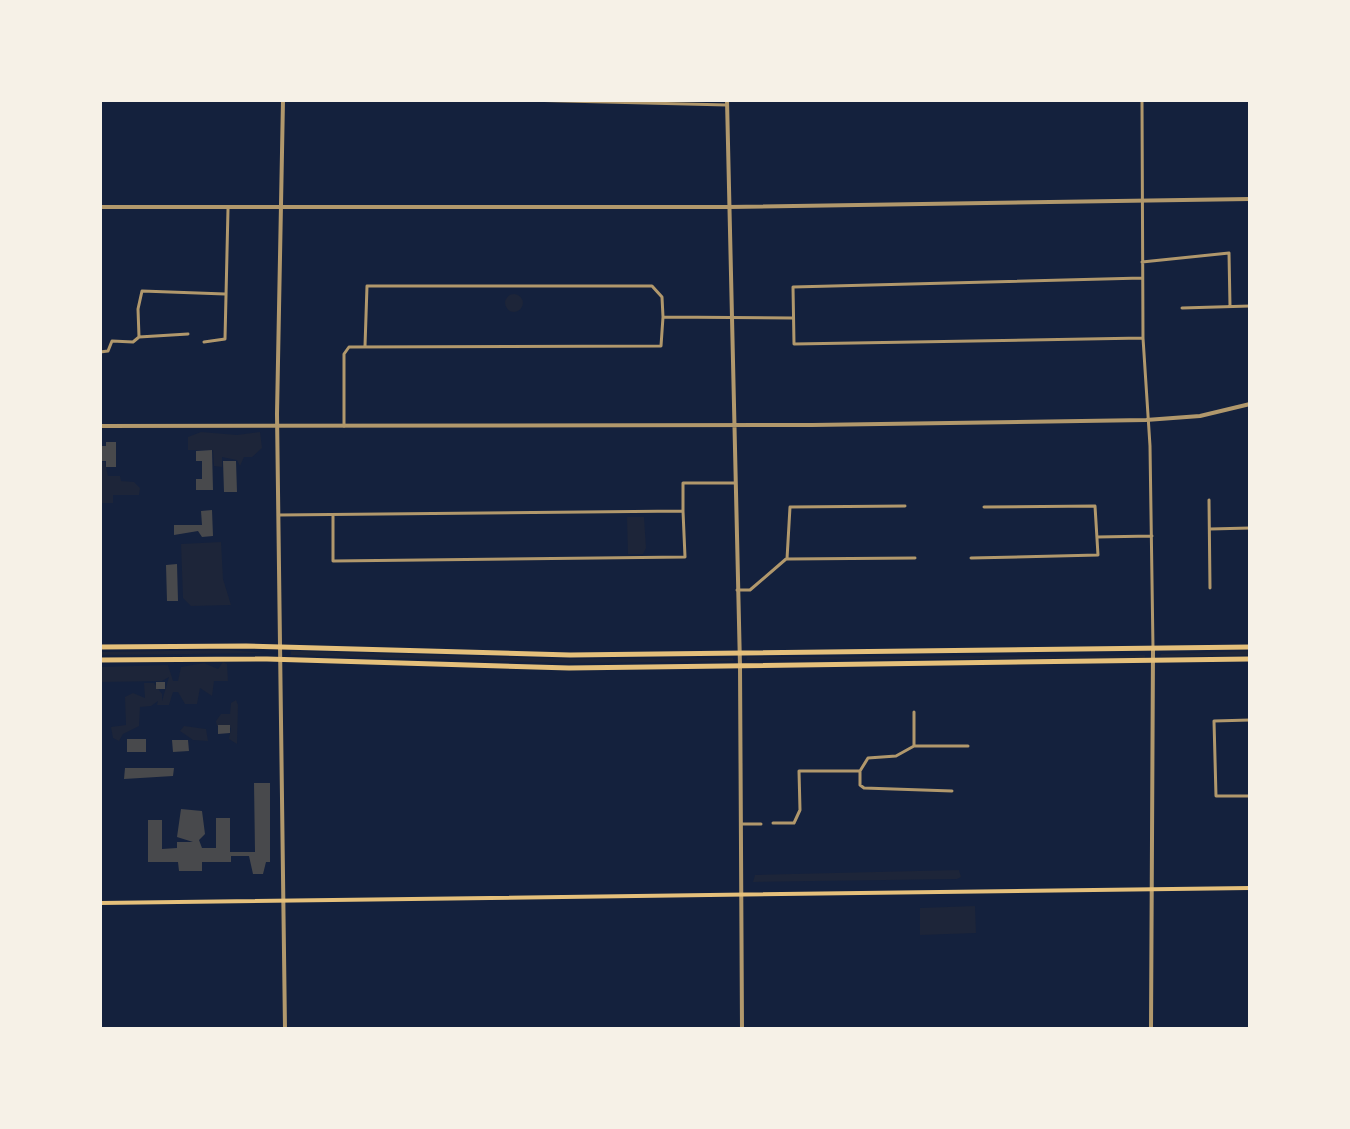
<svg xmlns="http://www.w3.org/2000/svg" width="1350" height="1129" viewBox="0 0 1350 1129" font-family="'Work Sans',sans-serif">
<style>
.green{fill:#1d2539}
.building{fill:#48494c}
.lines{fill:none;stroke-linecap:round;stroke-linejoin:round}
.minor{stroke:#b1986c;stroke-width:3}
.tertiary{stroke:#b1986c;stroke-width:4}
.secondary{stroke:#e5c07b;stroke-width:4}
.primary{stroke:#e5c07b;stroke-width:5}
</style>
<rect width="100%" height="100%" fill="#14213d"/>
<path class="green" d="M505 303a9 9 0 1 1 18 0a9 9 0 1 1-18 0Z
M201,432L237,435L260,432L262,448L252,457H244L240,466L237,460L222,457V467L214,466L213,450H188V437Z
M100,462H105L108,476H120L121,481L134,482L140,488L139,495H113V503H100Z
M627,517H644L646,548L643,554H628Z
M221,542L223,579L231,605L191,606L183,598L181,544Z
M228,650L269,653L100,655V652Z
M291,651L570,659L733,658L734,661L570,663L291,655Z
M1250,651V655L1160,657L1161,654Z
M1145,655V658L746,660L747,657Z
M223,662L227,664L228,681H214L212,696L200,688L197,704H185L178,692H173L169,705H157L158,701L151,706L140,707L139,726L123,734L119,741L113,738L111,727L126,725L125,697L133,693L145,698L144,683H154L162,694V701L169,677L162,681L100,682V667L168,665L173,681H178L181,667L204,663L218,669Z
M236,700L238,705L237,744L229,739L231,728L217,726L216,721L221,714H230L231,703Z
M184,726L206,729L208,741L193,740L180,731Z
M959,870L961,877L957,879L753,882L755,875Z
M975,906L976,933L920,935V908Z"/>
<path class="building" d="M106,442H116V467H106V461H100V446H106Z
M212,450L213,490H196V479H202V461H196V451Z
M223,461H236L237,492H224Z
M212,510L213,536L202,537L198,531L174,535V525H202L201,511Z
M177,564L178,601H167L166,565Z
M156,682H165V689H156Z
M218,725H230V733L218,734Z
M127,739H146V752H127Z
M172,740H188L189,751L173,752Z
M125,768H174L173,776L124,779Z
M254,783H270V862H266L263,874H253L249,856H231V862H202V871H179L178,862H148V820H162V849L177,848V842H193L177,837L181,809L202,811L205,834L199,840L202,848H216V818H230V852H255Z"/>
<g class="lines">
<path class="minor" d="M524,100L727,105
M782,100H820
M1142,100L1143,338L1150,446L1153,648
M1142,262L1229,253L1230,306
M1142,278L793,287L794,344L1143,338
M1182,308L1250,306
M139,337L138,309L142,291L225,294
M204,342L225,339L228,209
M365,346L367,286H652L662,297L663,317
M100,352L108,351L112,341L133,342L139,337L188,334
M344,426V354L349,347L661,346L663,317L792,318
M1209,500L1210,588
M905,506L790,507L787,559L915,558
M683,511V483H735
M279,515L683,511L685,557L333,561V515
M1210,529L1250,528
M1097,537L1152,536
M971,558L1098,555L1095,506L984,507
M737,590H750L786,559
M914,712V746
M1250,720L1214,721L1216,796H1250
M860,771L868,758L896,756L914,746H968
M773,823H794L800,810L799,771H860V785L864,788L952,791
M741,824H761"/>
<path class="tertiary" d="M283,100L277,414L285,1029
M727,100L740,666L742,1029
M100,207H729L1250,199
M100,426L812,425L1146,420L1200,416L1250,404
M1151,1029L1153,650"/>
<path class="secondary" d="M100,903L1250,888"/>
<path class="primary" d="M100,647L246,646L570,655L1250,647
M100,660L267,659L569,668L1250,659"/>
</g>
<rect width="1350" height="1129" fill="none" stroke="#f6f1e7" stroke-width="204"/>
</svg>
